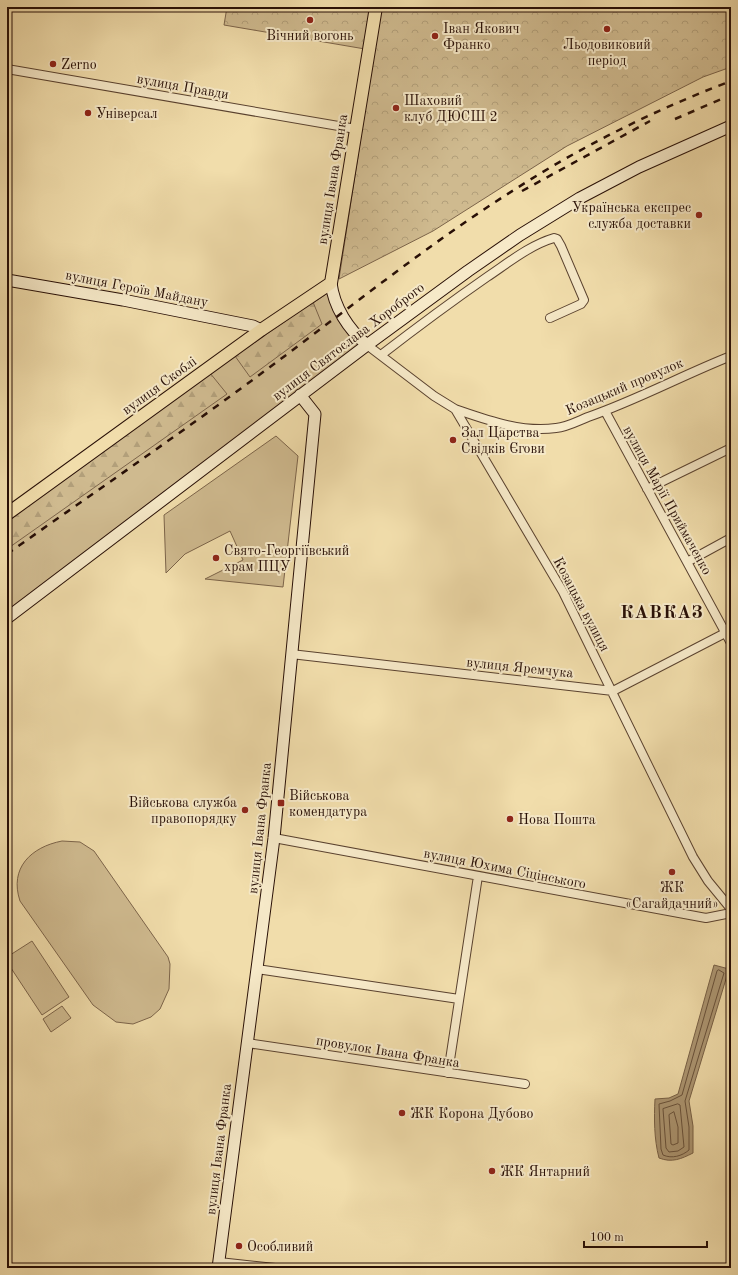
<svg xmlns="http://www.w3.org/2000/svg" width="738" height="1275" viewBox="0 0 738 1275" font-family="'Old Standard TT',serif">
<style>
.grass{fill:#cfba8f;stroke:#7c644a}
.forest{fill:url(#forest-firs);stroke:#7c644a}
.park{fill:url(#park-crowns);stroke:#7c644a}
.water{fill:#ad9773;stroke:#786147}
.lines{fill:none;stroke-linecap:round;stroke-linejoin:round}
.shore{stroke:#6a533c;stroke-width:1}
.street-casing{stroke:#5a422f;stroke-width:10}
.secondary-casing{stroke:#280f06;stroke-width:13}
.primary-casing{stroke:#280f06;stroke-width:14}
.street{stroke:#f6e9c8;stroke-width:8}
.secondary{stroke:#f6e9c8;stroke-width:11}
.primary{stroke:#f1ddab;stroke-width:12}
.rail{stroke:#280f06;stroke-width:2.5;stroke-dasharray:7 7;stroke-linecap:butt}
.poi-dot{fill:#8f2418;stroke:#f6e9c8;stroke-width:1.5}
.labels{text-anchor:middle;stroke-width:4;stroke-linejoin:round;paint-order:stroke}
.poi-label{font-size:14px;fill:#280f06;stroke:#f6e9c8;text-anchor:start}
.street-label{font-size:14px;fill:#280f06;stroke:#f6e9c8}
.district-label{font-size:18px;font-weight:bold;letter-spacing:1px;fill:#280f06;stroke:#f6e9c8}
</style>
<defs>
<pattern id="forest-firs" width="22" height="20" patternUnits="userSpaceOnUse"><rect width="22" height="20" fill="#cfba8f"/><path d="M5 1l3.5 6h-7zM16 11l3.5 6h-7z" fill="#b29f7a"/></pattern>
<pattern id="park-crowns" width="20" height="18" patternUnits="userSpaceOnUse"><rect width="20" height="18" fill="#cfba8f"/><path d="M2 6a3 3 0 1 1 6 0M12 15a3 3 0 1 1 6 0" fill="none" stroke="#b29f7a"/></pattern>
</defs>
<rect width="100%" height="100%" fill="#f1ddab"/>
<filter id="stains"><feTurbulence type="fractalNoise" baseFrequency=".005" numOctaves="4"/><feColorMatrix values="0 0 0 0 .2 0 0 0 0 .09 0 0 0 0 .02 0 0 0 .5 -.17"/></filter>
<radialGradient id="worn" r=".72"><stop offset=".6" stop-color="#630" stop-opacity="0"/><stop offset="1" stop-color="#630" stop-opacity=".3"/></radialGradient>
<path class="grass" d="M332,290L362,344L7,613V521L235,356Z
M276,436L298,456L283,587L205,579L243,560L230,531L185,554L166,573L164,515Z
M62,841L80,842L94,851L168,957L170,964L169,989L160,1009L151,1017L133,1024L116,1022L93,1005L20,901C9,868 31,847 62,841Z
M32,941L69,997L42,1015L7,962V957Z
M62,1006L71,1018L51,1032L43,1019Z"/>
<path class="forest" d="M313,302L322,324L250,377L235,356Z
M210,373L227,394L7,549V521Z"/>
<path class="park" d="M227,7H372L365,49L224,25Z
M381,7H731V67L703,77L567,146L433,231L339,279Z"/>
<path class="water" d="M714,965L729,969L689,1101L693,1126V1153C681,1159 672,1163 659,1158C654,1139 654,1118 655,1099L669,1098L678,1094Z"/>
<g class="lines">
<path class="shore" d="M719,970L724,973L685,1101L689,1127V1150C682,1156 672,1159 663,1155L661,1149L659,1104L670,1101L682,1095L717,971Z
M678,1104L680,1105L684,1147L678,1151L669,1152L666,1148L663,1109Z
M674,1112L678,1127V1143L673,1145L671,1144L669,1115Z"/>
<defs>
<path id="street" d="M7,69L356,129
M367,345L434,396L455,409L563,592L693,857L708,881L731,909
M381,355C416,328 451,302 487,277C508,263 530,245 554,238L557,239L561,246L584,300L581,304L550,318
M455,409C487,420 522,433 556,428C567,427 578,421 588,417C637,400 683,375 731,356
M605,411L731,643
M647,489L731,448
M687,562L731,538
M291,654L613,691L731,630
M274,838L706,918L731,913
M257,969L459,999
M247,1043L525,1084
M448,1073L478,876
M219,1262L275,1268"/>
<path id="secondary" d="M7,280L123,300L253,326L261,330
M331,283C334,307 348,329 367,345
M7,618L367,345L468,271L520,235L580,198L639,167L731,126
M218,1268L274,838L315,414L300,395"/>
<path id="primary" d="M7,514L261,330L331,283L376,7"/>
</defs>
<use href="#street" class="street-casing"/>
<use href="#secondary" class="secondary-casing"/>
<use href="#primary" class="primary-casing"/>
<use href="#street" class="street"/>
<use href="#secondary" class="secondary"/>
<use href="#primary" class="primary"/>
<path class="rail" d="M675,119L731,95
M522,191L650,121
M7,554C95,492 184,431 270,367C351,307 431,242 517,188C584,145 657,109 731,81"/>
</g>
<g class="poi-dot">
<circle cx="310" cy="20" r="4"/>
<circle cx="607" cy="29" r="4"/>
<circle cx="435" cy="36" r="4"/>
<circle cx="53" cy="64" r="4"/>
<circle cx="396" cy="108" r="4"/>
<circle cx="88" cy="113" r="4"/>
<circle cx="699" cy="215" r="4"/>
<circle cx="453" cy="440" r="4"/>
<circle cx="216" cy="558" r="4"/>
<rect x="277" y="799" width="8" height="8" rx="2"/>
<circle cx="245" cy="810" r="4"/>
<circle cx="510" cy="819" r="4"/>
<circle cx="672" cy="872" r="4"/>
<circle cx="402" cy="1113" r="4"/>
<circle cx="492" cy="1171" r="4"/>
<circle cx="239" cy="1246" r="4"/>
</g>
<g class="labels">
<g class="poi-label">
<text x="443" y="33">Іван Якович<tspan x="443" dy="16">Франко</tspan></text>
<text x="310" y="40" text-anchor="middle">Вічний вогонь</text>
<text x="607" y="49" text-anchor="middle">Льодовиковий<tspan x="607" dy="16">період</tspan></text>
<text x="61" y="69">Zerno</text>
<text x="404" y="105">Шаховий<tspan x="404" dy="16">клуб ДЮСШ 2</tspan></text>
<text x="96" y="118">Універсал</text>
<text x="691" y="212" text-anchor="end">Українська експрес<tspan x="691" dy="16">служба доставки</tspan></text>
<text x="461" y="437">Зал Царства<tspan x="461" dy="16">Свідків Єгови</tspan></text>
<text x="224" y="555">Свято-Георгіївський<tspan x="224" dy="16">храм ПЦУ</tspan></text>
<text x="289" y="800">Військова<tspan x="289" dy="16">комендатура</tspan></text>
<text x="237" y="807" text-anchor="end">Військова служба<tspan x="237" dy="16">правопорядку</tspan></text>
<text x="518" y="824">Нова Пошта</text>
<text x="672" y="892" text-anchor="middle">ЖК<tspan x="672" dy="16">«Сагайдачний»</tspan></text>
<text x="410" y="1118">ЖК Корона Дубово</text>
<text x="500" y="1176">ЖК Янтарний</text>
<text x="247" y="1251">Особливий</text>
</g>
<g class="street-label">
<text transform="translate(183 86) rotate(10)" y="5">вулиця Правди</text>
<text transform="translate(332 179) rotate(-81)" y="5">вулиця Івана Франка</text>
<text transform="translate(137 288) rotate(11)" y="5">вулиця Героїв Майдану</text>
<text transform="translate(348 341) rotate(-37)" y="5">вулиця Святослава Хороброго</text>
<text transform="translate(159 385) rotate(-36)" y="5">вулиця Скоблі</text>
<text transform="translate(624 386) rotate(-23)" y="5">Козацький провулок</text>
<text transform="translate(668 500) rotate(61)" y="5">вулиця Марії Приймаченко</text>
<text transform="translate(582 604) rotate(62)" y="5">Козацька вулиця</text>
<text transform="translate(520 667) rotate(6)" y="5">вулиця Яремчука</text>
<text transform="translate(259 828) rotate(-84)" y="5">вулиця Івана Франка</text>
<text transform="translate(505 868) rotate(11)" y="5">вулиця Юхима Сіцінського</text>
<text transform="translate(388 1051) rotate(9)" y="5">провулок Івана Франка</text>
<text transform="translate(218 1149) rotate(-83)" y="5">вулиця Івана Франка</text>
</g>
<g class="district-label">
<text x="662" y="618">КАВКАЗ</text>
</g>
</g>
<rect width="738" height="1275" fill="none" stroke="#f1ddab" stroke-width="24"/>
<rect x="8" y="8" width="722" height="1259" fill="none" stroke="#280f06" stroke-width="2"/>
<rect x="12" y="12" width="714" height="1251" fill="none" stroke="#280f06"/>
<path d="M584 1241v6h123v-6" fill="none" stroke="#280f06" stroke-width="2"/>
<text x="590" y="1241" font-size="12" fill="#280f06" stroke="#f6e9c8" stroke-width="3" paint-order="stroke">100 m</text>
<rect width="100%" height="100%" filter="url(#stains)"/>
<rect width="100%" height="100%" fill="url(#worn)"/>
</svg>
